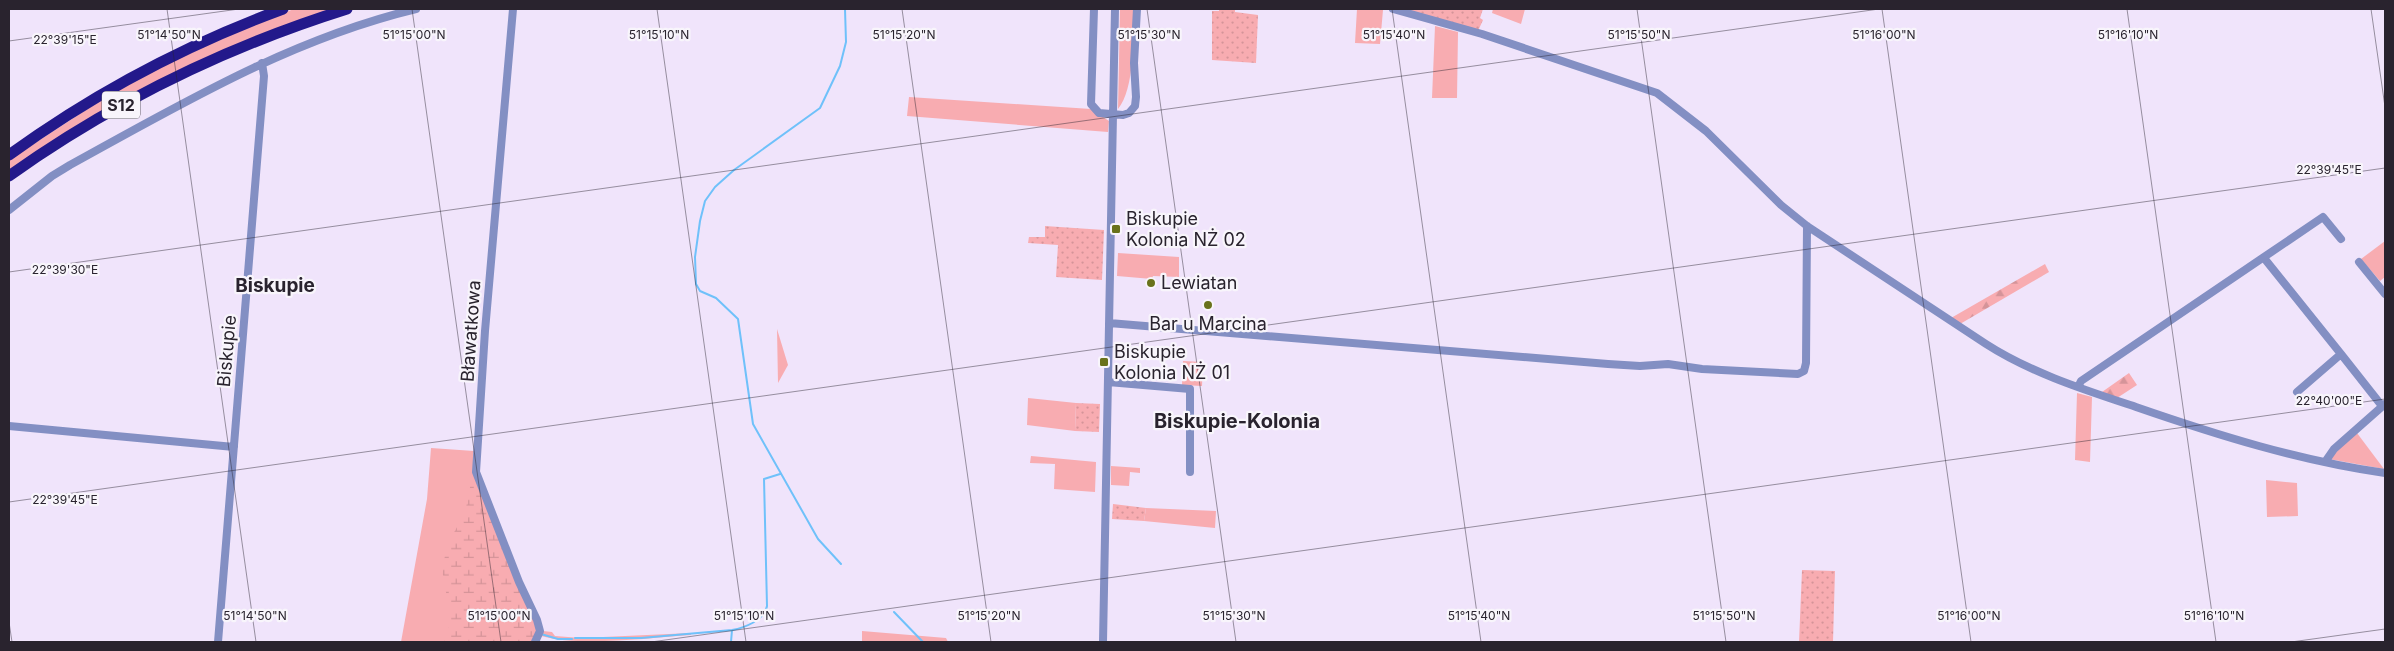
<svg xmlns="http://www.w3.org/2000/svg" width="2394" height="651" viewBox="0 0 2394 651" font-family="Inter,sans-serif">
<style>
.grass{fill:#f8acb1}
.forest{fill:url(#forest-firs)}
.wetland{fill:url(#wetland-marsh)}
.park{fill:url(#park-dots)}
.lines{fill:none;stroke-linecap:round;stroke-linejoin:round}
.stream{stroke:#6fc1fa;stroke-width:2}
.minor{stroke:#838fc3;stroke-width:8}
.highway{stroke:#23198b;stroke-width:11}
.ticks{fill:none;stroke:#29232e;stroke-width:1;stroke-opacity:0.45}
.poi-dot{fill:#69721b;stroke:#f8f5fb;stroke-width:2}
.labels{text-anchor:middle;stroke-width:4.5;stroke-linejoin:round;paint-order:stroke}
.shield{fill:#f8f5fb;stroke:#67626c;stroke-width:1}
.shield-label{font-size:16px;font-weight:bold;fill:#29232e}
.poi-label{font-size:18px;fill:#29232e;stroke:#f8f5fb;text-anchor:start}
.street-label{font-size:18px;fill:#29232e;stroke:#f8f5fb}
.neighbourhood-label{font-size:19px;font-weight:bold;fill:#29232e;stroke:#f8f5fb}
.quarter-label{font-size:20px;font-weight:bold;fill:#29232e;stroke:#f8f5fb}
.ticks-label{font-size:12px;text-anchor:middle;fill:#29232e;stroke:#f8f5fb;stroke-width:4.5;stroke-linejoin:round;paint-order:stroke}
</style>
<defs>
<pattern id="forest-firs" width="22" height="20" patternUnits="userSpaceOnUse" patternTransform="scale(1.25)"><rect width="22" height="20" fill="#f8acb1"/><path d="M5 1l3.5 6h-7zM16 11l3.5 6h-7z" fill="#d59499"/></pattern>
<pattern id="wetland-marsh" width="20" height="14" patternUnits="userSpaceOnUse" patternTransform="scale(1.25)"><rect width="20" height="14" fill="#f8acb1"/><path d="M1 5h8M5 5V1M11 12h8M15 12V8" fill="none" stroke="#d59499"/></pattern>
<pattern id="park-dots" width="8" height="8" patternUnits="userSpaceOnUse" patternTransform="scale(1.25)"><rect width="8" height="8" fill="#f8acb1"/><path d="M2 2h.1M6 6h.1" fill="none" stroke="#d59499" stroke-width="1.8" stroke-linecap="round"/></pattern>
</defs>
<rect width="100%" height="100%" fill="#f0e4fb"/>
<path class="grass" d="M294,9H335L263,34L9,172V160L129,82L243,28Z
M1120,9H1135C1133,35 1135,89 1118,109Z
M1357,9L1383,10L1380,44L1355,43Z
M1493,9H1525L1521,24L1492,13Z
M1435,26L1458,32L1457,98H1432Z
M909,97L1091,109L1109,121L1108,132L907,116Z
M2385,241V277L2380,281L2361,259Z
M1118,253L1179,257V277L1153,276L1152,279L1117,276Z
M777,329L788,365L778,383Z
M1183,361L1203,362L1202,386L1182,385Z
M2077,393L2092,397L2090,462L2075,460Z
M1028,398L1076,403L1075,431L1027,425Z
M2357,433L2384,469L2329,459L2336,449Z
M431,448L474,451L473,472L535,642H401L427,499Z
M1031,456L1096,462L1095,492L1054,489L1055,464L1030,463Z
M1111,466L1140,468V473L1130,472L1129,486L1111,485Z
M2266,480L2297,483L2298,516L2267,517Z
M1146,508L1216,511L1215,528L1144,521Z
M543,631L552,632L555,636L581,638L691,633V635C648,638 580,647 541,636Z
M862,631L946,638L948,642H862Z"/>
<path class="forest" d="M2045,264L2049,272L1960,324L1951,318Z
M2129,373L2137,385L2117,398L2102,392Z"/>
<path class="wetland" d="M473,472L537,620L535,642H444L451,621L442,569L448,543L465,513Z"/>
<path class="park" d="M1219,9H1235V12L1258,15L1256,63L1212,60V11H1219Z
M1397,9H1483L1480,18L1483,20L1478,31Z
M1045,226L1104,230L1102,280L1056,277L1058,245L1028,243L1029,237H1045Z
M1076,403L1100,404L1099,432L1075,431Z
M1113,504L1146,508L1144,521L1112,519Z
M1802,570L1835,571L1833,642H1799Z"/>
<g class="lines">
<path class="stream" d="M841,564L818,539L753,424L738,319L716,298L700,291L696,284L695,257L700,221L705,201L715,187L734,170L820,108L840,66L846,42L845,9
M894,612L923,642
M541,634L558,639H572
M575,638H641L732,630C744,628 765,620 767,606L764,479L780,474
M731,642L732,630"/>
<path class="minor" d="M513,9L485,331L476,472L519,582L537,620L540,631L535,642
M1094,9L1091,104L1099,113L1123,115L1129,113L1135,106L1136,97L1134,63L1137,9
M1393,9L1482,34L1657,93L1706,131L1781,205L1807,226L1986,344C2031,373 2085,390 2136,407C2217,435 2300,461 2385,473
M9,210L52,176L70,165C181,104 291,39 416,9
M2264,258L2341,354
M2359,262L2385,294
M1109,323L1608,364L1640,366L1668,364L1702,369L1798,374L1804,371L1806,363L1807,226
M1108,382L1190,389V472
M2078,387L2081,381L2323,217L2341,239
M2297,392L2341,354L2382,406
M9,426L234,447
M2325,462L2334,449L2385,404
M218,642L264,76L262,63
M1103,642L1115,9"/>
<path class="highway" d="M9,155C93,94 185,45 283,9
M9,176C113,102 226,47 347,9"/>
</g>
<path class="ticks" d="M167,9L256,642M412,9L501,642M657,9L746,642M902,9L991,642M1147,9L1236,642M1392,9L1481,642M1637,9L1726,642M1882,9L1971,642M2127,9L2216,642M2371,9L2385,107M9,41L239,9M9,272L1879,9M9,502L2385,168M9,622L12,642M651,642L2385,399M2291,642L2385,629"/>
<g class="poi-dot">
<rect x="1111" y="224" width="10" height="10" rx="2.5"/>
<circle cx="1151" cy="283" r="5"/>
<circle cx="1208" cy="305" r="5"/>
<rect x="1099" y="357" width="10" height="10" rx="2.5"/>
</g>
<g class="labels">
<rect class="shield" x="102" y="91.5" width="38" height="27" rx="4"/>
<g class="shield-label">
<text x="121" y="111">S12</text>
</g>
<g class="poi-label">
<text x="1126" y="225">Biskupie<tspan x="1126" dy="21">Kolonia NŻ 02</tspan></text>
<text x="1161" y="289">Lewiatan</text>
<text x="1208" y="330" text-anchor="middle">Bar u Marcina</text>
<text x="1114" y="358">Biskupie<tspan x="1114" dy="21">Kolonia NŻ 01</tspan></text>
</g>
<g class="street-label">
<text transform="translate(471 331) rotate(-86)" y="6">Bławatkowa</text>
<text transform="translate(227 351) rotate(-85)" y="6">Biskupie</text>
</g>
<g class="neighbourhood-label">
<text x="275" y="292">Biskupie</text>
</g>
<g class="quarter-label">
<text x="1237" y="428">Biskupie-Kolonia</text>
</g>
</g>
<g class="ticks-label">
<text x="169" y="39">51°14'50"N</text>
<text x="414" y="39">51°15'00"N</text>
<text x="659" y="39">51°15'10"N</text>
<text x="904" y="39">51°15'20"N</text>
<text x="1149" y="39">51°15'30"N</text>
<text x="1394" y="39">51°15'40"N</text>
<text x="1639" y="39">51°15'50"N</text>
<text x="1884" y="39">51°16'00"N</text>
<text x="2128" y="39">51°16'10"N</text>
<text x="65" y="44">22°39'15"E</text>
<text x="2329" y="174">22°39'45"E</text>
<text x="65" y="274">22°39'30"E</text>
<text x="2329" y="405">22°40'00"E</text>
<text x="65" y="504">22°39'45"E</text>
<text x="255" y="620">51°14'50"N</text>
<text x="499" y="620">51°15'00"N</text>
<text x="744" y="620">51°15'10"N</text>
<text x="989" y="620">51°15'20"N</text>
<text x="1234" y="620">51°15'30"N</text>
<text x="1479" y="620">51°15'40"N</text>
<text x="1724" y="620">51°15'50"N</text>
<text x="1969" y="620">51°16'00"N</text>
<text x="2214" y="620">51°16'10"N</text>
</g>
<rect width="2394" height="651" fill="none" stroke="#29232e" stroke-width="20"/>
</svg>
